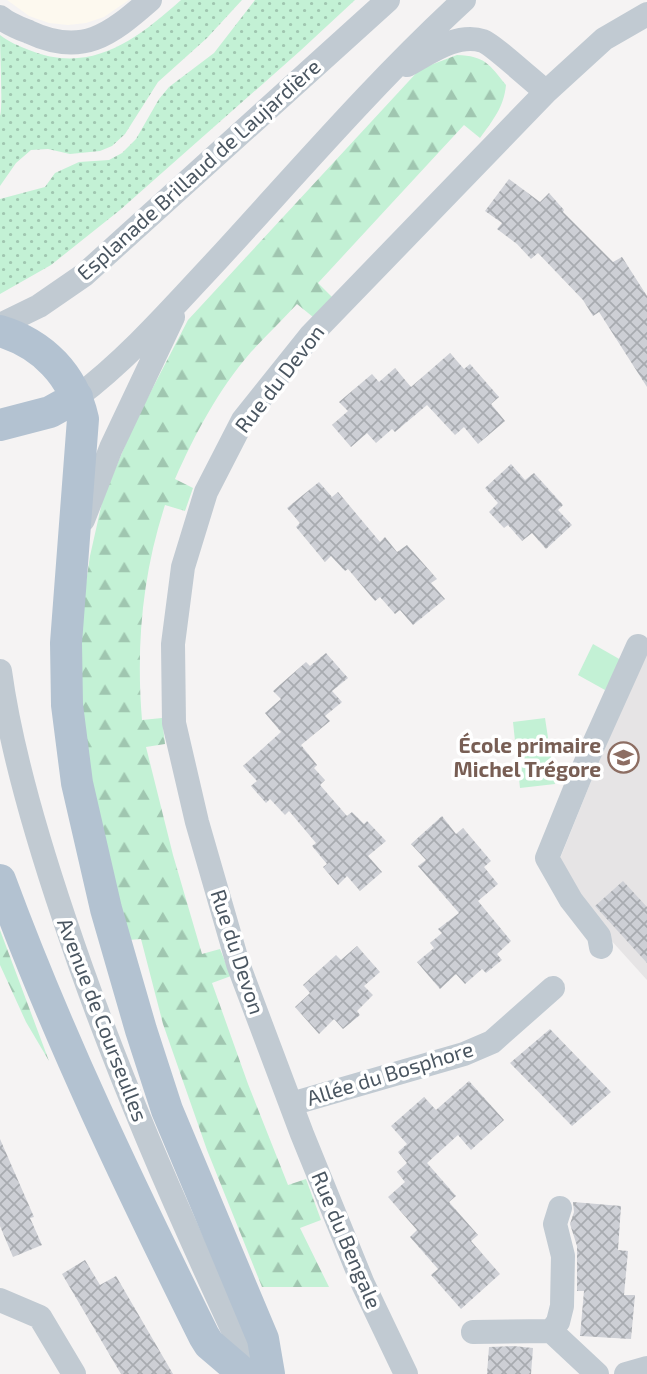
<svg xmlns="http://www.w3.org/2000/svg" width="647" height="1374" viewBox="0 0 647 1374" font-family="'Exo 2',sans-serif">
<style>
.commercial{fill:#fdf9ef}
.education{fill:#e6e4e5}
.grass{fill:url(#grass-dots)}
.forest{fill:url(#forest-firs)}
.park{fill:#c3f1d5}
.building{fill:url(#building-cross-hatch)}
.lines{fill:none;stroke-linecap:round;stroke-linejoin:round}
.minor{stroke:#c1cad2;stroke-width:24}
.major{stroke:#b3c2d1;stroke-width:32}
.labels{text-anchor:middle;stroke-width:7;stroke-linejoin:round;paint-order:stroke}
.street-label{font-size:21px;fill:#4a5661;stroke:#fff}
.education-label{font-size:21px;font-weight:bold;fill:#785e54;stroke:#fff;text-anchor:end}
</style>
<defs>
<pattern id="grass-dots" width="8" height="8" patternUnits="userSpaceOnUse" patternTransform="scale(1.75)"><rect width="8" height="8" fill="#c3f1d5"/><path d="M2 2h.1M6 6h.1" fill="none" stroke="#a0c6b0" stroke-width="1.8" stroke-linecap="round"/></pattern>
<pattern id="forest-firs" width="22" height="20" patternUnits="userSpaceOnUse" patternTransform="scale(1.75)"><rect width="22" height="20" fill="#c3f1d5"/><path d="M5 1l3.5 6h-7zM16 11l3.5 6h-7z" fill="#a0c6b0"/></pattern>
<pattern id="building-cross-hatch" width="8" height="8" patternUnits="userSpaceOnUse" patternTransform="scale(1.75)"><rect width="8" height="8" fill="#cdcfd5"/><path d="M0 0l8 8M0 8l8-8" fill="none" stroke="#a8abb0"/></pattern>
</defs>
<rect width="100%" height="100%" fill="#f5f3f3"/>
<path class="commercial" d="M7,0H129L104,17L86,23L68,25L49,23L29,16Z"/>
<path class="education" d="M647,654V980L573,898L559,861L642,655Z"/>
<path class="grass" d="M181,0H242L207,38L158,82L125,134L112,146L100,151L70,154L48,149L31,150L16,163L0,186V116C3,109 0,48 0,35C9,42 19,46 29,50C91,75 136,40 181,0Z
M255,0H355L300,51L120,210L51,265L0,294V199L45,187L55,173L79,162L109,160L122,153L136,139L159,99L169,87L214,53Z"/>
<path class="forest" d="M457,55C485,56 489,64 506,85C504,107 493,120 480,138L464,125L318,283L332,297L313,317L297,304C282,320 266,336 251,352C218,390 195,434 175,479L193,488L185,511L165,505C142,576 136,647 142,720L162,718L165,744L146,747L173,855L202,954L220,949L231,976L212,983L248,1084L288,1185L306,1179L321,1220L300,1228L329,1287H262L207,1150L163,1024L141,939L129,940L95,817L80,713L78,636L90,556L103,498L135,422L188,320L420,69Z
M0,930L49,1061L26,1022L0,965Z"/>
<path class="park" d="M593,644L621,660L605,690L578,675Z
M545,718L555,784L520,788L513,722Z"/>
<path class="building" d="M509,179L540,202L549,193L564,210L563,212L613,262L622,257L647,296V387L599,312L593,316L583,300L538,253L531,259L517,244L497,229L502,223L485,211Z
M450,353L464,369L470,364L499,397L491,404L505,421L478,444L464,427L455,435L427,405L395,432L392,429L376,443L367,433L351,447L332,425L348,411L339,402L372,374L379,382L395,368L411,387Z
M511,464L525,480L534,473L563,505L558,510L572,525L546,549L532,533L522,541L508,525L504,528L489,512L498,503L485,488Z
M319,482L332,497L338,492L380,542L385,537L397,552L407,545L437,579L431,583L445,599L413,625L400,610L395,614L380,597L375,601L348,569L345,571L331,556L325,562L296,527L300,523L287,508Z
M326,653L348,678L332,691L342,702L325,716L330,721L301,745L317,765L314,768L325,780L320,785L347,816L352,812L364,824L367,821L386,841L368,856L382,872L360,891L347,876L338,885L323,867L327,864L312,846L316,843L289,811L285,815L270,799L266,803L251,786L257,781L243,766L281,732L265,713L281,699L273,691L306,662L310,666Z
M442,816L456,834L463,828L491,861L484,867L498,884L478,901L511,941L497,954L502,960L486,973L482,969L465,984L456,974L440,989L417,962L434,948L430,943L442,933L438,929L459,913L418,866L426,860L411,844Z
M623,881L647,907V963L595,906Z
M357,946L380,972L364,986L373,995L357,1011L360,1015L343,1029L334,1019L319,1034L295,1007L310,993L303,985L336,955L341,960Z
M550,1029L611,1092L572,1126L510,1063Z
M469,1081L504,1120L471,1150L458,1135L427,1163L456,1196L449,1202L478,1235L471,1241L500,1274L461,1309L431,1275L438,1269L410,1237L417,1230L388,1197L405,1182L397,1172L407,1163L398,1152L407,1144L391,1126L424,1097L436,1110Z
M0,1139L34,1217L30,1218L42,1245L13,1257L0,1226Z
M573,1202L621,1206L618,1250L628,1251L624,1295H635L631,1339L580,1336L584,1291H577V1246L570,1224L574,1212Z
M85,1260L100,1285L116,1276L173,1374H121L62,1274Z
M513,1346L533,1348L531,1374H487L489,1347Z"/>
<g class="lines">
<path class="minor" d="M0,17C8,24 19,28 29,32C82,57 110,35 150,0
M407,65C428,54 457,32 483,41C492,44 535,83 546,92
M0,325L39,306L84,275L388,0
M77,397C129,358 173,307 218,259C298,172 376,81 464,0
M83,520L111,448L173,317
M0,671C11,752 38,841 64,918C114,1068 177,1211 244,1354
M601,947L599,936L571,900L547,858L588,757L638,646
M291,1104L464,1054L492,1042L553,988
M0,1300L40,1317L74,1374
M551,1331L597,1374
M473,1332L551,1331L558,1322L562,1306L563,1256L555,1224L560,1208
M406,1374L363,1284L302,1134L238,964L197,822L174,723L173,644L183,567L206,492L243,420L311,335L546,92L604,39L647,14
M626,1374L647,1368"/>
<path class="major" d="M0,331C43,344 73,375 83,419L66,643L67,705L77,783L106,909L141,1030L167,1110L263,1339L269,1374
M0,425L50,412L77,397
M0,880C58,1037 130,1187 204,1336L209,1344L244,1374"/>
</g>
<defs>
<symbol id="school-ring" viewBox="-11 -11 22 22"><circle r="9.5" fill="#fff" stroke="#8d6e63" stroke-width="1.5"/><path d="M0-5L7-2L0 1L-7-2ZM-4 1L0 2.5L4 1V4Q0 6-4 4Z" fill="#8d6e63"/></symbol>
</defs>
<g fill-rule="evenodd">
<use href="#school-ring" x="606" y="740" width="35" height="35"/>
</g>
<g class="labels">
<g class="street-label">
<text transform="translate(199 170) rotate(-42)" y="7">Esplanade Brillaud de Laujardière</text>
<text transform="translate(280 379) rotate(-52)" y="7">Rue du Devon</text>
<text transform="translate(237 952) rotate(72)" y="7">Rue du Devon</text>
<text transform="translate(102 1020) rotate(69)" y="7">Avenue de Courseulles</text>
<text transform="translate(390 1074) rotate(-17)" y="7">Allée du Bosphore</text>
<text transform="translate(346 1240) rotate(67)" y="7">Rue du Bengale</text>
</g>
<g class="education-label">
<text x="601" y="753">École primaire<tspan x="601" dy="24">Michel Trégore</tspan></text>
</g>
</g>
</svg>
